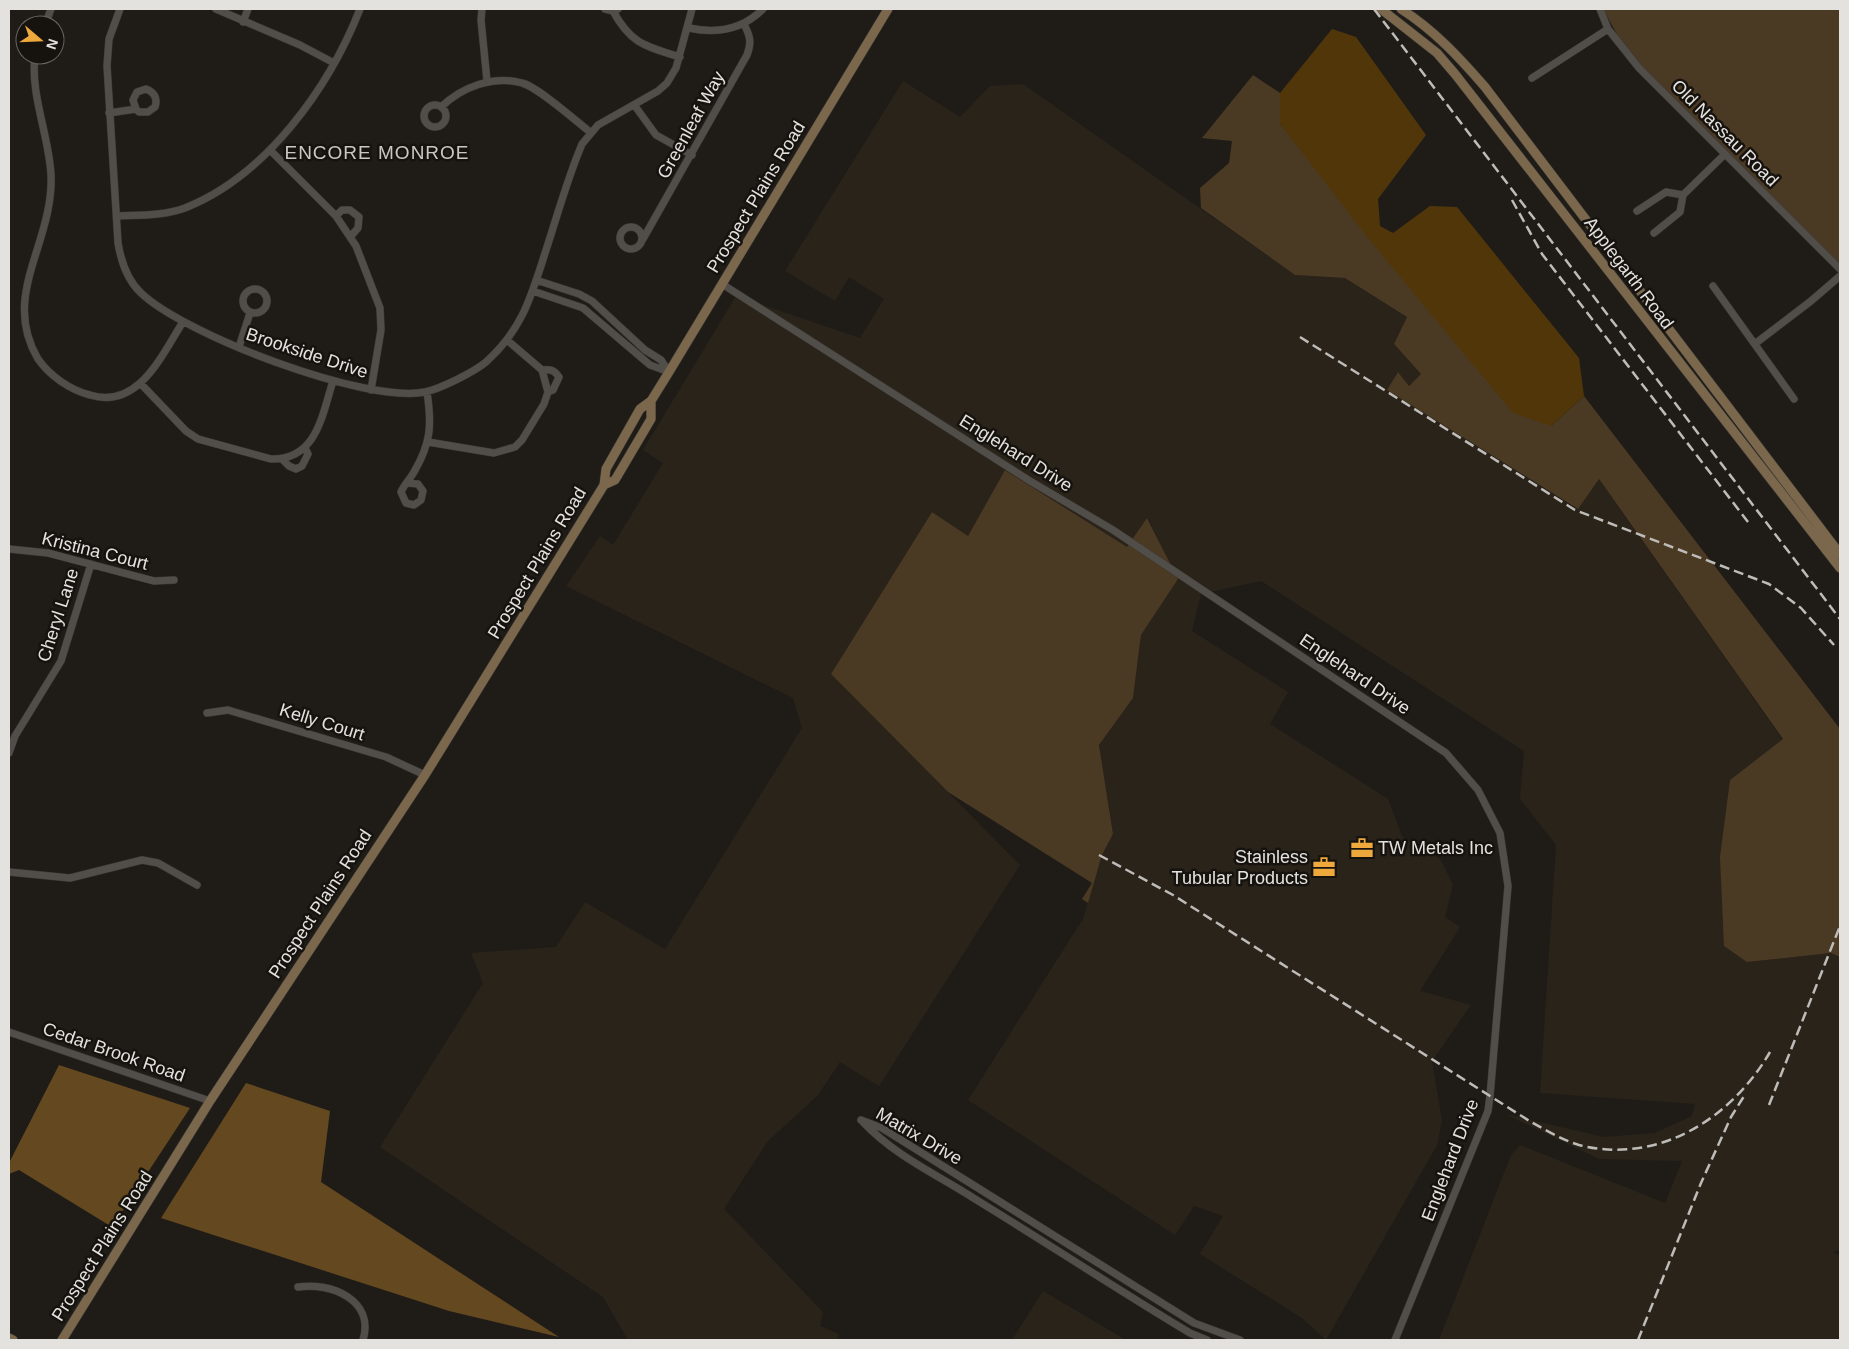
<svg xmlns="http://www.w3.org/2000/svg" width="1849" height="1349" viewBox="0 0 1849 1349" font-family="Helvetica,sans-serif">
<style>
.built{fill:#2a231a}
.green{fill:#4b3a23}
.forest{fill:#64481f}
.water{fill:#51360a}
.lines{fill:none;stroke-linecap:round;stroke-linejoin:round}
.street-casing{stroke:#393734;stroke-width:8}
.secondary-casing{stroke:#393734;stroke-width:10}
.street{stroke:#514e49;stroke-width:7}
.secondary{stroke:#7a674c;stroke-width:9}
.rail{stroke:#bebcb9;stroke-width:2.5;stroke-dasharray:10 5;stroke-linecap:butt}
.labels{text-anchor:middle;stroke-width:5;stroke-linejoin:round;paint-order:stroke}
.street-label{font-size:18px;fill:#e4e2df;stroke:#16130f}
.poi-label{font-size:18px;fill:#e4e2df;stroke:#16130f;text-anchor:start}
.neighbourhood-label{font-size:19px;letter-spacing:1px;fill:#cac6c1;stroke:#16130f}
</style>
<rect width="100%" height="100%" fill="#1f1c18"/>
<path class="built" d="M903,81L960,117L990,86L1023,84L1295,275L1345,278L1407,317L1394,344L1421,374L1409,386L1398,372L1387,390L1577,509L1598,478L1783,740L1730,780L1747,962L1831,953L1840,957V1250L1833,1252L1840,1256V1333L1837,1340H1439L1511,1155L1520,1145L1665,1203L1682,1161L1599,1159L1505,1114L1604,1137L1655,1133L1692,1116L1695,1104L1540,1093L1556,845L1520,799L1524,751L1261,581L1201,594L1192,631L1288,692L1270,724L1388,799L1402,836L1440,859L1453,885L1445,917L1460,927L1420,991L1471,1005L1432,1061L1442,1121L1437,1145L1326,1340L1302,1318L1200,1254L1223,1216L1194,1206L1175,1235L968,1100L1083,919L1102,855L1113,834L1099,745L1133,698L1141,635L1177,579L1148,518L1128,548L1005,470L968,536L932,512L831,674L1020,865L879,1086L840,1062L818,1095L767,1142L724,1209L823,1312L820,1326L839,1334L837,1340H628L603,1297L380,1147L483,983L471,953L556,947L585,902L665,949L802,728L793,698L566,586L600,536L613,545L663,463L643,450L736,296L860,338L884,299L849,277L835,301L785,271Z
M1043,1291L1126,1340H1012Z"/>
<path class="green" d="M1603,9H1840V267L1635,67Z
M1253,75L1280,93V124L1551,426L1584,396L1840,729V957L1831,953L1747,962L1724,946L1720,857L1730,780L1783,739L1599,479L1578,509L1387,390L1398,372L1409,386L1421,374L1394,344L1407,317L1345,278L1295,275L1201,208L1200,188L1229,163L1232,141L1202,138Z
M1005,470L1127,547L1147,518L1178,579L1141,635L1133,698L1099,745L1113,834L1102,855L1088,903L1082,899L1092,883L948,792L831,674L932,512L968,536Z"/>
<path class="forest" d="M59,1065L190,1108L112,1227L19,1170L9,1174V1163Z
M246,1083L330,1111L321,1182L559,1337L449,1311L161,1218Z"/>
<path class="water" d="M1332,29L1356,37L1426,135L1378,199L1380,226L1393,233L1430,206L1457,207L1579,358L1584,396L1551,426L1513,413L1368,238L1280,124V93Z"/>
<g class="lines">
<defs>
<path id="street" d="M120,9L109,39L107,66L118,243C121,261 127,280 141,293C185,335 366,404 425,392C440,389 474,372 486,362C524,328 532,293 547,247C558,213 568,177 582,144L598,125L658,91L667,83L676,68L692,9
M216,9L300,45L334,63
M482,9L481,20L487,81
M605,9L613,11L618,9
M1600,9L1608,29L1639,68L1840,269
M613,11C631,44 645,46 680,57
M243,22L248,9
M45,25L51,9
M689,28C717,34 742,30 763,9
M35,55C30,95 49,135 51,175C54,243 0,295 38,359C50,376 70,390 90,395C139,410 162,354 183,322
M1532,78L1608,29
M424 116a11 11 0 1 1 22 0a11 11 0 1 1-22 0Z
M635,106L656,135L692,155
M441,107C462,87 493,75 522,83C538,87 576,121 590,132
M109,113L136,109L139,112H148L155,107C158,98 154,92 146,89L137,92L133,100L136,109
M270,150L336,216L356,246L380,308L381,330L371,390
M1637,211L1666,192L1683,195L1725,154
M117,216C140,215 163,216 185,208C266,176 329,88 360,9
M336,216L342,210H350L359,217L358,228L351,236
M620 238a11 11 0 1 1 22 0a11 11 0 1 1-22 0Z
M1654,233L1680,212L1683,195
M643,239L747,55C752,42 750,36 744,24
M536,280L579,294L592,301L645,350L661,360L669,372
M722,284L1030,481L1113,530L1446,753L1478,790L1500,833L1508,886L1490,1096L1488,1111L1395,1340
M1713,286L1794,399
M243 301a12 12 0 1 1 24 0a12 12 0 1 1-24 0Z
M533,291L583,308L650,365L669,372
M1756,343L1811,301L1840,276
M239,347L250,313
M542,370C551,369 554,370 559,377L553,390L548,392
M141,384L186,431L198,439L271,459C317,460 322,415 333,381
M428,442L494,453L515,447L522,440L544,404L548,392L542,370L507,340
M282,459L289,466L296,469L302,466L308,454L305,448
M408,483L418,484L423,491L421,500L414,505L406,503L401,492C404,485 410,479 414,472C431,443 432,425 427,392
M9,549L48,553L154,581L174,580
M207,713L228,710L386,757L425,775
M9,753L15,736L61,661L91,564
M9,872L70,878L142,860L158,863L197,885
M9,1032L210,1101
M861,1120L882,1128L1194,1323L1240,1340
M863,1122C895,1156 936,1174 975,1199C1047,1243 1118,1290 1190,1333L1207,1340
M298,1287C331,1282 375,1300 363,1340"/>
<path id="secondary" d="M1381,9L1437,53L1455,74L1840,568
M1401,9C1434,30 1459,57 1485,87L1840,554
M604,485L615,480L651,419V401
M9,1338L13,1340
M62,1340L210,1101L425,775L604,485L606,469L640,409L651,401L669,372L888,9"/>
</defs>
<use href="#street" class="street-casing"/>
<use href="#secondary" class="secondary-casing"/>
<use href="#street" class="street"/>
<use href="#secondary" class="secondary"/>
<path class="rail" d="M1374,9L1840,619
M1512,200L1542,254L1748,522
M1300,337L1575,510L1769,584L1801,608L1834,645
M1099,855L1173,895L1531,1122C1546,1130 1562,1140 1579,1145C1658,1165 1731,1119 1770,1052
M1769,1105L1840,926
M1638,1340L1701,1183L1731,1117L1746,1093"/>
</g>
<defs>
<symbol id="office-bare" viewBox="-9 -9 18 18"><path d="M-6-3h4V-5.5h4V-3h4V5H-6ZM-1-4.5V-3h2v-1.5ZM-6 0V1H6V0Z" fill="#eea83c" stroke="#16130f" stroke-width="2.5" paint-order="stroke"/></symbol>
</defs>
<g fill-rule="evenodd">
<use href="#office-bare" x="1346" y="832" width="32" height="32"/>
<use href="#office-bare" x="1308" y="851" width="32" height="32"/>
</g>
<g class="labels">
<g class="street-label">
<text transform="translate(691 125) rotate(-61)" y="6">Greenleaf Way</text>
<text transform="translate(1725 133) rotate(45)" y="6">Old Nassau Road</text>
<text transform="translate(756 197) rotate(-59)" y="6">Prospect Plains Road</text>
<text transform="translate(1629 273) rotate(53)" y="6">Applegarth Road</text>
<text transform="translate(307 353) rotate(18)" y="6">Brookside Drive</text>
<text transform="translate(1016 453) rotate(32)" y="6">Englehard Drive</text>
<text transform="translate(95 551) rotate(14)" y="6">Kristina Court</text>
<text transform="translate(537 563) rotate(-59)" y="6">Prospect Plains Road</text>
<text transform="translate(58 615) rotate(-72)" y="6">Cheryl Lane</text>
<text transform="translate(1355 674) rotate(34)" y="6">Englehard Drive</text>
<text transform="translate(322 722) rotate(17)" y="6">Kelly Court</text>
<text transform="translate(320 904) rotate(-57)" y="6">Prospect Plains Road</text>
<text transform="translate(114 1052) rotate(19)" y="6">Cedar Brook Road</text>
<text transform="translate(919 1136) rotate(30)" y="6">Matrix Drive</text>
<text transform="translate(1450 1160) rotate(-69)" y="6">Englehard Drive</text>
<text transform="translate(102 1246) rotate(-58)" y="6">Prospect Plains Road</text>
</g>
<g class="poi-label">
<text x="1378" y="854">TW Metals Inc</text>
<text x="1308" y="863" text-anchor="end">Stainless<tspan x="1308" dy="21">Tubular Products</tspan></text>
</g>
<g class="neighbourhood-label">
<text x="377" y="159">ENCORE MONROE</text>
</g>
</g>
<rect width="1849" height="1349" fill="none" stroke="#e4e2df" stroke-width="20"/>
<g transform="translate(40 40) rotate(109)"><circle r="24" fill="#16130f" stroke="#686662"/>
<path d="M0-4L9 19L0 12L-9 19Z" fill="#eea83c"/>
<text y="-8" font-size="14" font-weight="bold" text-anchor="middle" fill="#e4e2df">N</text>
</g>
</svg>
